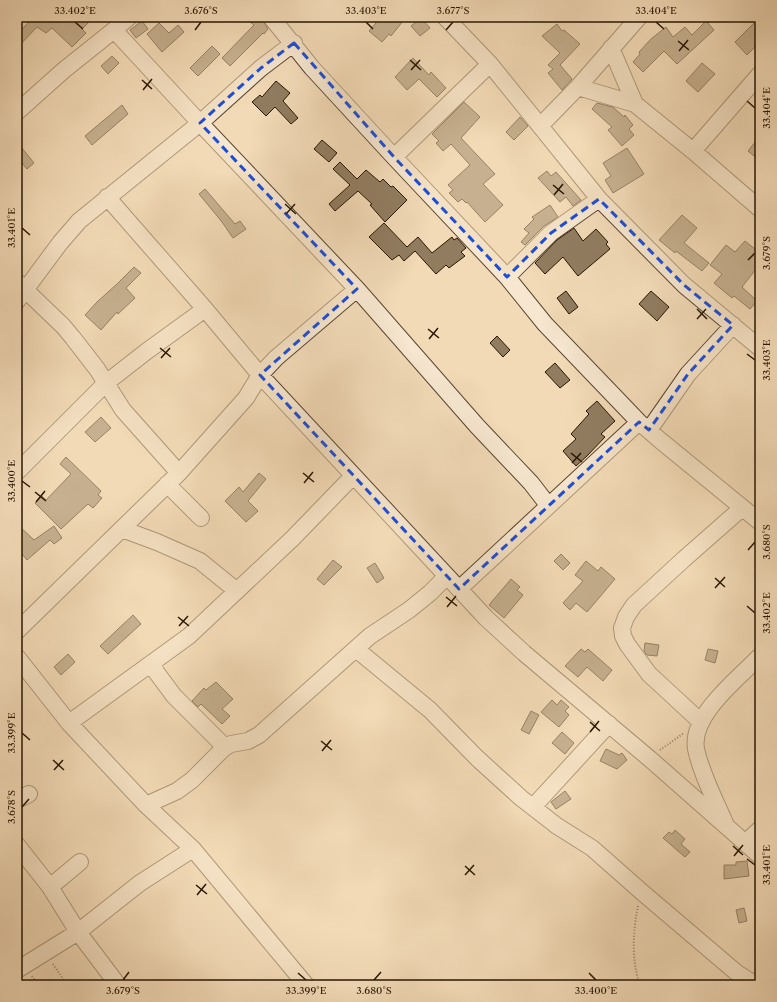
<svg xmlns="http://www.w3.org/2000/svg" width="777" height="1002" viewBox="0 0 777 1002" font-family="'Libre Caslon Text',serif">
<style>
.building{fill:#917c60;stroke:#281602}
.lines{fill:none;stroke-linecap:round;stroke-linejoin:round}
.minor-casing{stroke:#5a472f;stroke-width:18}
.path{stroke:#281602;stroke-width:2;stroke-dasharray:1 2;stroke-linecap:butt}
.minor{stroke:#f7e7d0;stroke-width:16}
.marked{fill:none;stroke:#1d4ed8;stroke-width:3;stroke-dasharray:8 5;stroke-linejoin:round}
.ticks{fill:none;stroke:#281602;stroke-width:1.5}
.neatline{fill:none;stroke:#281602;stroke-width:1.5}
.ticks-label{font-size:10px;text-anchor:middle;fill:#281602}
</style>
<rect width="100%" height="100%" fill="#f2dab7"/>
<filter id="stains"><feTurbulence type="fractalNoise" baseFrequency=".005" numOctaves="4"/><feColorMatrix values="0 0 0 0 .2 0 0 0 0 .09 0 0 0 0 .02 0 0 0 .5 -.17"/></filter>
<radialGradient id="worn" r=".72"><stop offset=".6" stop-color="#630" stop-opacity="0"/><stop offset="1" stop-color="#630" stop-opacity=".3"/></radialGradient>
<path class="building" d="M33,17H94L82,29L86,33L72,47L52,28L46,33L37,27L17,48V35Z
M257,17L263,21L268,29L264,34L263,33L230,66L222,58L254,25L250,22Z
M371,17H398L403,21L391,36L389,34L382,42L369,31L376,23Z
M760,17V42L747,55L735,42Z
M421,18L430,28L420,36L411,26Z
M142,21L148,29L136,38L130,30Z
M706,21L714,30L677,64L664,51L643,72L633,62L640,54L639,52L651,39L666,27L673,37L685,27L692,35Z
M159,23L169,33L178,25L184,32L162,52L147,34Z
M557,24L562,31L564,30L580,44L560,65L572,79L562,90L548,73L553,69L548,65L560,53L542,36Z
M212,46L220,54L198,76L190,68Z
M112,56L119,63L108,74L101,66Z
M413,58L429,75L431,72L446,88L437,97L419,79L407,90L395,77Z
M702,63L715,74L698,92L686,81Z
M276,81L290,93L283,101L298,118L291,124L275,107L266,116L252,102L260,95L262,97Z
M464,102L480,117L461,138L495,174L483,184L503,205L485,222L467,202L466,203L462,199L458,202L449,193L453,190L448,185L470,165L451,144L443,151L436,143L439,141L432,134Z
M597,103L613,107L624,117L625,115L633,125L629,129L634,135L622,146L608,130L612,127L592,109Z
M122,105L128,114L92,145L85,136Z
M520,117L528,126L514,140L506,132Z
M760,136V161L748,151Z
M322,140L337,153L329,162L314,149Z
M17,142L34,163L27,169L17,157Z
M627,148L644,174L613,193L605,180L611,176L603,163Z
M340,162L357,179L366,170L380,182L383,179L391,187L393,186L407,200L385,222L370,205L372,204L358,191L335,211L329,204L350,185L333,169Z
M547,171L551,176L556,172L581,200L573,206L566,197L560,202L538,178Z
M205,189L235,224L240,221L246,229L233,238L222,222L199,194Z
M550,205L558,217L544,226L525,245L521,242L529,233L524,229L534,219L532,217Z
M682,215L697,228L684,243L709,263L702,271L676,251L675,253L659,240Z
M384,223L407,247L418,237L432,253L452,237L454,240L457,238L466,248L461,252L465,256L449,268L446,265L436,274L415,251L404,261L399,255L392,260L369,237Z
M574,228L583,241L596,229L608,242L606,244L610,249L578,276L563,257L545,274L535,263L557,240Z
M745,241L760,253V264L742,287L757,301L750,309L734,296L732,298L714,283L722,274L710,265L726,245L735,252Z
M134,267L141,273L126,288L135,298L118,314L117,312L101,330L85,315L97,302L118,283Z
M566,291L578,307L569,314L557,298Z
M651,291L669,307L657,321L639,304Z
M497,336L510,350L503,357L490,343Z
M555,363L570,380L560,388L545,372Z
M597,401L615,421L601,434L605,437L587,456L576,466L563,451L576,439L571,434L589,414L586,411Z
M101,417L111,428L95,442L85,432Z
M66,457L101,491L98,495L102,498L93,508L88,504L61,529L35,503L42,496L46,500L71,474L60,464Z
M259,473L266,479L248,501L258,511L246,522L225,501L239,487L243,492Z
M17,524L34,540L54,526L62,538L54,544L50,540L27,560L17,548Z
M561,554L570,563L563,570L554,561Z
M333,560L342,567L324,585L317,579Z
M586,561L598,571L601,567L615,579L587,612L576,603L570,610L563,603L583,581L575,575Z
M375,563L384,578L377,583L367,568Z
M511,579L520,587L517,590L523,595L504,618L489,605Z
M133,615L141,624L108,654L100,646Z
M645,643L659,645L657,656L647,655L644,651Z
M581,649L585,652L588,649L612,670L603,681L587,667L578,677L565,666Z
M708,649L718,651L715,663L705,660Z
M68,654L75,662L61,675L54,667Z
M216,682L233,699L222,709L230,716L222,724L201,704L198,707L192,701L204,688L206,690Z
M552,700L557,705L561,700L569,707L565,711L569,715L559,727L541,712Z
M531,711L539,715L529,734L521,730Z
M562,732L574,743L565,754L552,743Z
M606,749L619,755L622,753L627,760L617,769L600,761Z
M565,791L571,799L556,809L551,802Z
M675,830L685,839L681,844L690,852L685,857L663,838L669,832L672,834Z
M747,861L749,876L724,879V865H736V862Z
M744,908L747,921L739,923L736,910Z"/>
<g class="lines">
<defs>
<path id="minor" d="M271,17L312,68L394,157L507,277L545,324L639,422L661,441L760,522
M445,17L490,64L599,199L684,285L760,348
M294,43L261,68L200,123L357,289L477,426L531,483L548,505
M611,48L635,104
M578,87L635,104L693,151L760,209
M17,112L64,70L114,30
M540,126L578,87L639,17
M693,151L760,74
M394,157L490,64
M107,197L205,309L260,375L486,618L524,653L650,759L760,856
M507,277L551,233L599,199
M17,282L63,326L73,338L97,369L123,410L179,473
M17,301L60,243L79,221L200,123L114,30L129,17
M649,430L688,374L733,325
M17,472L106,383L147,351L205,309
M167,484L201,518
M122,529L157,542L200,561L237,591
M459,589L639,422
M17,631L179,473L246,398L260,375L276,358L357,289
M356,649L430,710L477,758L521,798L557,826L592,848L643,893L737,973L756,985
M17,657L69,723L146,805L193,849L306,985
M151,665L174,696L225,747
M701,722L649,674L627,644L623,636L622,628L626,617L634,605L684,559L742,508
M69,723L189,636L293,538L353,476
M17,800L29,794
M146,805L177,791L192,780L224,748L231,744L248,741L259,735L370,636L409,610L430,593L447,576
M533,807L609,724
M725,823C715,800 701,773 696,749C690,715 739,678 760,656
M745,843L760,829
M17,845L50,887L78,932L118,985
M50,887L80,862
M17,970L78,932L140,883L193,849"/>
</defs>
<use href="#minor" class="minor-casing"/>
<path class="path" d="M660,750L684,733
M638,906C633,931 631,960 640,985
M53,964L67,985
M32,976L38,985"/>
<use href="#minor" class="minor"/>
</g>
<path d="M0 0H777V1002H0ZM294,43L394,157L507,277L551,233L599,199L684,285L733,325L688,374L649,430L639,422L459,589L260,375L357,289L200,123L261,68Z" fill="#f2dab7" fill-opacity=".55" fill-rule="evenodd"/>
<path class="marked" d="M294,43L394,157L507,277L551,233L599,199L684,285L733,325L688,374L649,430L639,422L459,589L260,375L357,289L200,123L261,68Z"/>
<path class="ticks" d="M75,22L83,29M366,22L373,29M656,22L664,29M195,30L201,22M446,30L453,22M678,41L689,50M679,51L688,40M410,60L421,70M411,70L420,60M142,80L152,89M143,90L152,79M747,101L755,108M553,185L564,194M554,195L563,184M285,204L296,214M286,214L295,204M22,228L30,235M748,260L755,253M697,309L707,319M697,319L706,309M428,329L439,338M429,339L438,328M160,348L171,357M747,354L755,360M161,358L170,348M571,453L582,462M572,463L581,453M303,473L314,482M22,481L30,487M304,483L313,472M35,492L46,501M36,502L45,491M748,550L755,542M715,578L725,587M715,588L725,577M446,597L457,606M747,606L755,613M447,607L456,596M178,617L189,626M179,626L188,616M590,722L600,731M590,732L599,721M22,733L30,740M321,741L332,750M322,751L331,740M53,760L64,770M54,770L63,760M22,807L29,799M733,846L743,855M734,856L743,845M747,859L755,865M465,866L475,875M465,875L474,865M196,885L207,894M197,895L206,884M298,973L306,980M589,973L596,980M123,980L129,972M374,980L381,972"/>
<rect width="777" height="1002" fill="none" stroke="#f2dab7" stroke-width="44"/>
<rect x="22" y="22" width="733" height="958" class="neatline"/>
<g class="ticks-label">
<text x="75" y="14">33.402°E</text>
<text x="201" y="14">3.676°S</text>
<text x="366" y="14">33.403°E</text>
<text x="453" y="14">3.677°S</text>
<text x="656" y="14">33.404°E</text>
<text transform="translate(766 108) rotate(-90)" y="4">33.404°E</text>
<text transform="translate(11 228) rotate(-90)" y="4">33.401°E</text>
<text transform="translate(766 253) rotate(-90)" y="4">3.679°S</text>
<text transform="translate(766 360) rotate(-90)" y="4">33.403°E</text>
<text transform="translate(11 481) rotate(-90)" y="4">33.400°E</text>
<text transform="translate(766 542) rotate(-90)" y="4">3.680°S</text>
<text transform="translate(766 613) rotate(-90)" y="4">33.402°E</text>
<text transform="translate(11 733) rotate(-90)" y="4">33.399°E</text>
<text transform="translate(11 807) rotate(-90)" y="4">3.678°S</text>
<text transform="translate(766 865) rotate(-90)" y="4">33.401°E</text>
<text x="123" y="994">3.679°S</text>
<text x="306" y="994">33.399°E</text>
<text x="374" y="994">3.680°S</text>
<text x="596" y="994">33.400°E</text>
</g>
<rect width="100%" height="100%" filter="url(#stains)"/>
<rect width="100%" height="100%" fill="url(#worn)"/>
</svg>
